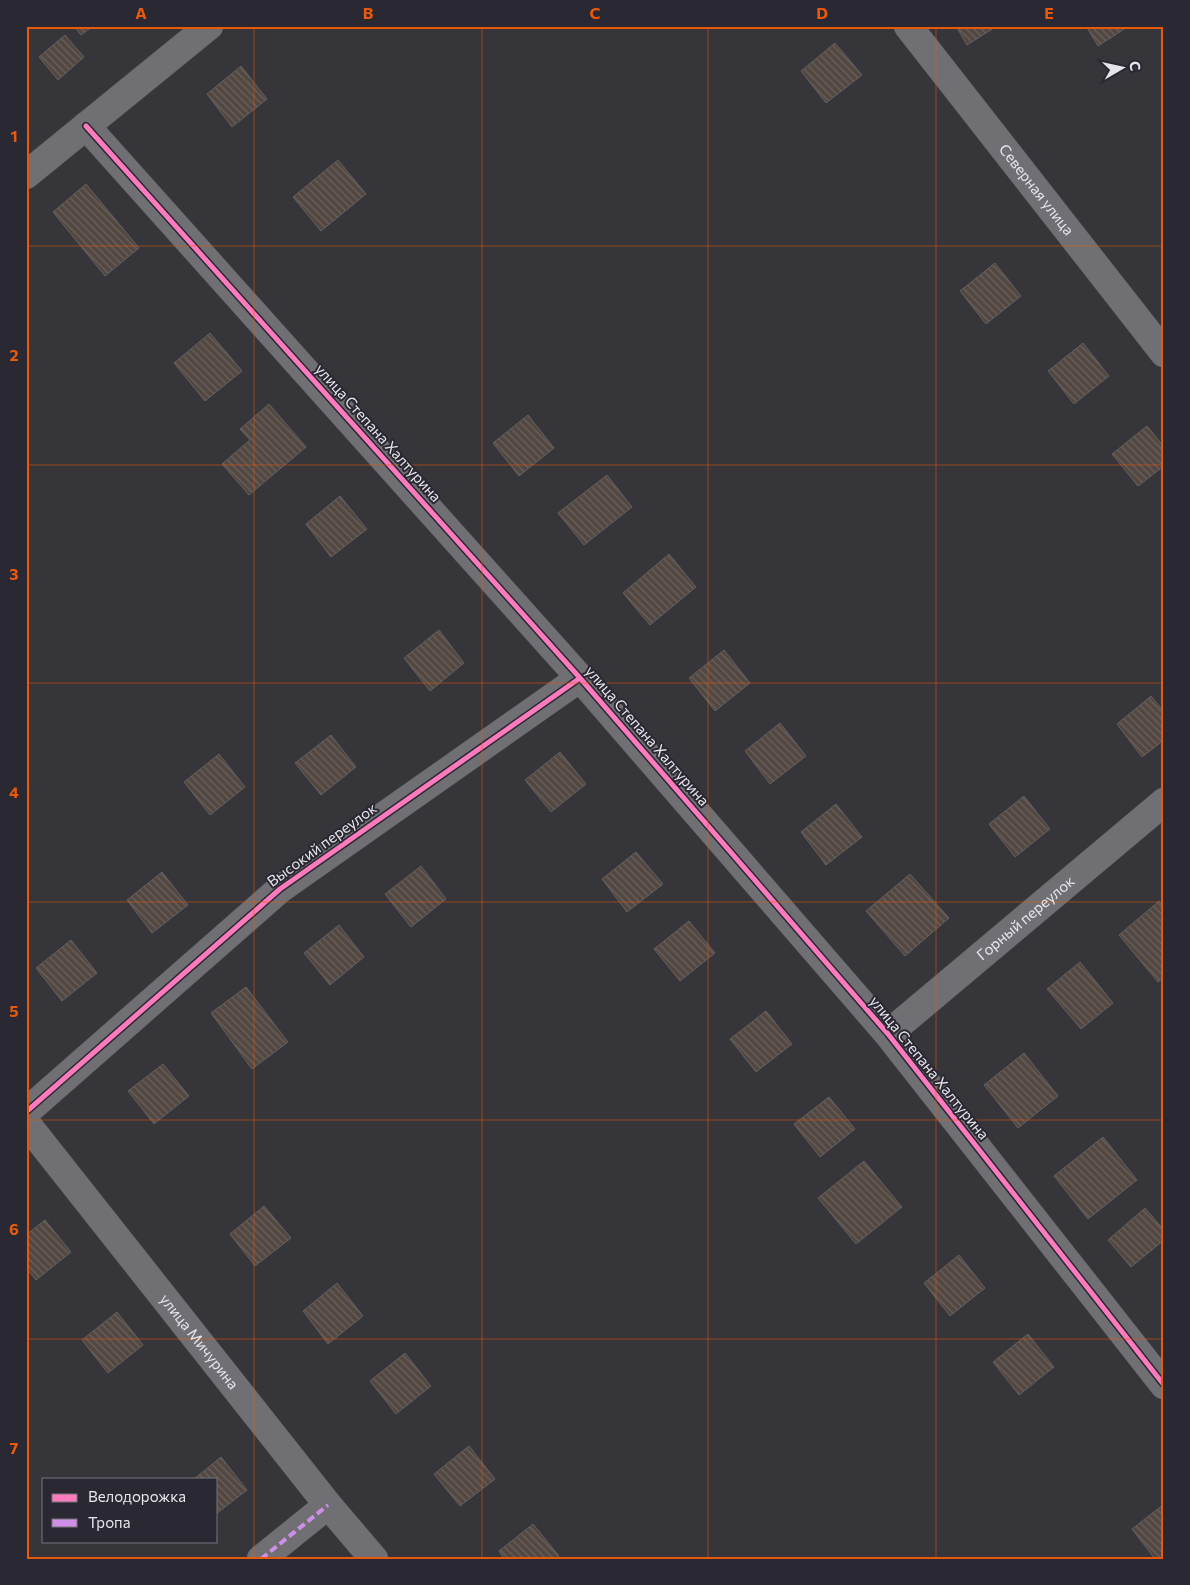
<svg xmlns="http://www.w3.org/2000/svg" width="1190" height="1585" viewBox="0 0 1190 1585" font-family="Commissioner,sans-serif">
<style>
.building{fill:url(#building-back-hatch);stroke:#636062}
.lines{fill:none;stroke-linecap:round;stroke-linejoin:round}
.minor-casing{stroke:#525256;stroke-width:29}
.minor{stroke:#707074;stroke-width:28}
.quiet{stroke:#ce8fe9;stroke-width:4;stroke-dasharray:8 4;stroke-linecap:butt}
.cycleway-casing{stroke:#2a2832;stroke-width:8}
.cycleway{stroke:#fd7abc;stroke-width:5}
.grid{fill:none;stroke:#e8590c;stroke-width:1;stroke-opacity:0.55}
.labels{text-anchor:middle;stroke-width:4;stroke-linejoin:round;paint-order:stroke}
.street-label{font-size:15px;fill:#e7e5ec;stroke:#2a2832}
.neatline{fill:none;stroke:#e8590c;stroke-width:2}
.grid-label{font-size:16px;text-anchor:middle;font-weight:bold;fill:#e8590c}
</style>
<defs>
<pattern id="building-back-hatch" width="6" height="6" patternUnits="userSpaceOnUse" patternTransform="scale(1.25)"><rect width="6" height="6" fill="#524741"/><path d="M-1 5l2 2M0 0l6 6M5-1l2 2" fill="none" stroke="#6b615d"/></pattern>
</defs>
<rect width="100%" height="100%" fill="#35353a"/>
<path class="building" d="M74,26H93L81,35Z
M956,26H997L967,45Z
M1086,26H1129L1098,46Z
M65,35L84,57L58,80L39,57Z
M835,43L862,75L826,103L801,71Z
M241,66L267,99L232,127L207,94Z
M338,160L366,194L321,231L293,197Z
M86,184L139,248L105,276L53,212Z
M995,263L1021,296L986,324L960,291Z
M210,333L242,371L205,401L174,363Z
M1083,343L1109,376L1074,404L1048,371Z
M269,404L306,447L249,495L222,464L250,440L240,429Z
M528,415L554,448L519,476L493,443Z
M1147,426L1164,447V466L1138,486L1112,454Z
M607,475L632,507L584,545L558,513Z
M340,496L367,529L331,557L306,524Z
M669,554L696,587L650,625L623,593Z
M439,630L464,663L430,691L404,658Z
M724,650L750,683L715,711L689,678Z
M1151,696L1164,712V740L1142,757L1117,724Z
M780,723L806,756L770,784L745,751Z
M331,735L356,767L321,795L295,763Z
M560,752L586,784L551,812L525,780Z
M219,754L245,787L210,815L184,782Z
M1024,796L1050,829L1015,857L989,824Z
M836,804L862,837L826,865L801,832Z
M636,852L663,884L627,912L602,879Z
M421,866L446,899L411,927L385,894Z
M162,872L188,905L152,933L127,900Z
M910,874L949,918L905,956L866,911Z
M1159,901L1164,907V977L1158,982L1119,935Z
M689,921L715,953L680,981L654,949Z
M339,925L364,957L330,985L304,953Z
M71,940L97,973L62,1001L36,968Z
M1080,962L1113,1003L1081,1029L1047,989Z
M246,987L288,1042L252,1069L211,1013Z
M766,1011L792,1044L756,1072L730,1039Z
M1024,1053L1058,1096L1018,1128L984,1085Z
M163,1064L189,1096L154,1124L128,1091Z
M829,1097L855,1129L820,1157L794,1124Z
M1103,1137L1137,1180L1088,1219L1054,1176Z
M864,1161L902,1207L856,1244L818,1198Z
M264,1206L291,1238L255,1266L230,1234Z
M1145,1208L1164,1230V1240L1131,1267L1108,1240Z
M45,1220L71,1252L36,1280L26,1268V1235Z
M959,1255L985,1288L950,1316L924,1283Z
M337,1283L363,1316L328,1344L303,1311Z
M117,1312L143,1345L108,1373L82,1340Z
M1028,1334L1054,1367L1019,1395L993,1362Z
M405,1353L431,1386L396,1414L370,1381Z
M469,1446L495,1479L460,1506L434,1474Z
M221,1457L247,1490L216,1514V1479H194Z
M1164,1504V1557L1155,1559L1132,1529Z
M533,1524L559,1556L556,1559H504L499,1551Z"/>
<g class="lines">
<defs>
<g id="minor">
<path id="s1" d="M908,26L1164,353"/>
<path d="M86,126L580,678L888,1034L1164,1385"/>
<path d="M26,175L209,26"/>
<path id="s2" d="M888,1034L1164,802"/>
<path d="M26,1112L280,889L580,678"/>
<path id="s3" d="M26,1123L328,1505L374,1559"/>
<path d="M261,1559L328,1505"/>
</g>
</defs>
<use href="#minor" class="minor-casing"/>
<use href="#minor" class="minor"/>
<path class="quiet" d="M261,1559L328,1505"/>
<defs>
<path id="cycleway" d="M86,126L580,678L888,1034L1164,1385
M26,1112L280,889L580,678"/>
</defs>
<use href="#cycleway" class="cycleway-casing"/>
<use href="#cycleway" class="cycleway"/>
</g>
<path class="grid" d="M254,26V1559M482,26V1559M708,26V1559M936,26V1559M26,246H1164M26,465H1164M26,683H1164M26,902H1164M26,1120H1164M26,1339H1164"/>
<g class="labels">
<g class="street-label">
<text dy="5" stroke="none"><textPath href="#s1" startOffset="208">Северная улица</textPath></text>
<text transform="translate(378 433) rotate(48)" y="5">улица Степана Халтурина</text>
<text transform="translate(647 736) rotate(49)" y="5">улица Степана Халтурина</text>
<text transform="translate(322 845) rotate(-36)" y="5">Высокий переулок</text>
<text dy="5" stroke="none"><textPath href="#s2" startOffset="180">Горный переулок</textPath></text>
<text transform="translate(929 1068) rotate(51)" y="5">улица Степана Халтурина</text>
<text dy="5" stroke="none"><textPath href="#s3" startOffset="279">улица Мичурина</textPath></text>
</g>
</g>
<rect width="1190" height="1585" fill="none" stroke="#2a2832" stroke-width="55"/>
<rect x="42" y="1478" width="175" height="65" fill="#2a2832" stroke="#76747c"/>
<rect x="52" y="1494" width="25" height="8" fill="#fd7abc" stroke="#76747c"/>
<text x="88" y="1502" font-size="15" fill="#e7e5ec">Велодорожка</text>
<rect x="52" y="1519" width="25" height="8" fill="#ce8fe9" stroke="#76747c"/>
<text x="88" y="1528" font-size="15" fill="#e7e5ec">Тропа</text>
<g transform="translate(1122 68) rotate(81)" stroke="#2a2832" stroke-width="4" paint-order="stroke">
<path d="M0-4L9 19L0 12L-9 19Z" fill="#e7e5ec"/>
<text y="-8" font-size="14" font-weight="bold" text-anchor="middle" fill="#e7e5ec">С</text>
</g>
<rect x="28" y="28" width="1134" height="1530" class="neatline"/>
<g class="grid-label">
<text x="141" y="19">A</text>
<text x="368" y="19">B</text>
<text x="595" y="19">C</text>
<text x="822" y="19">D</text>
<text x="1049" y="19">E</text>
<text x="14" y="142">1</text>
<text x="14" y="361">2</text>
<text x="14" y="580">3</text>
<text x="14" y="798">4</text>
<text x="14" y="1017">5</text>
<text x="14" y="1235">6</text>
<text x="14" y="1454">7</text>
</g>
</svg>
